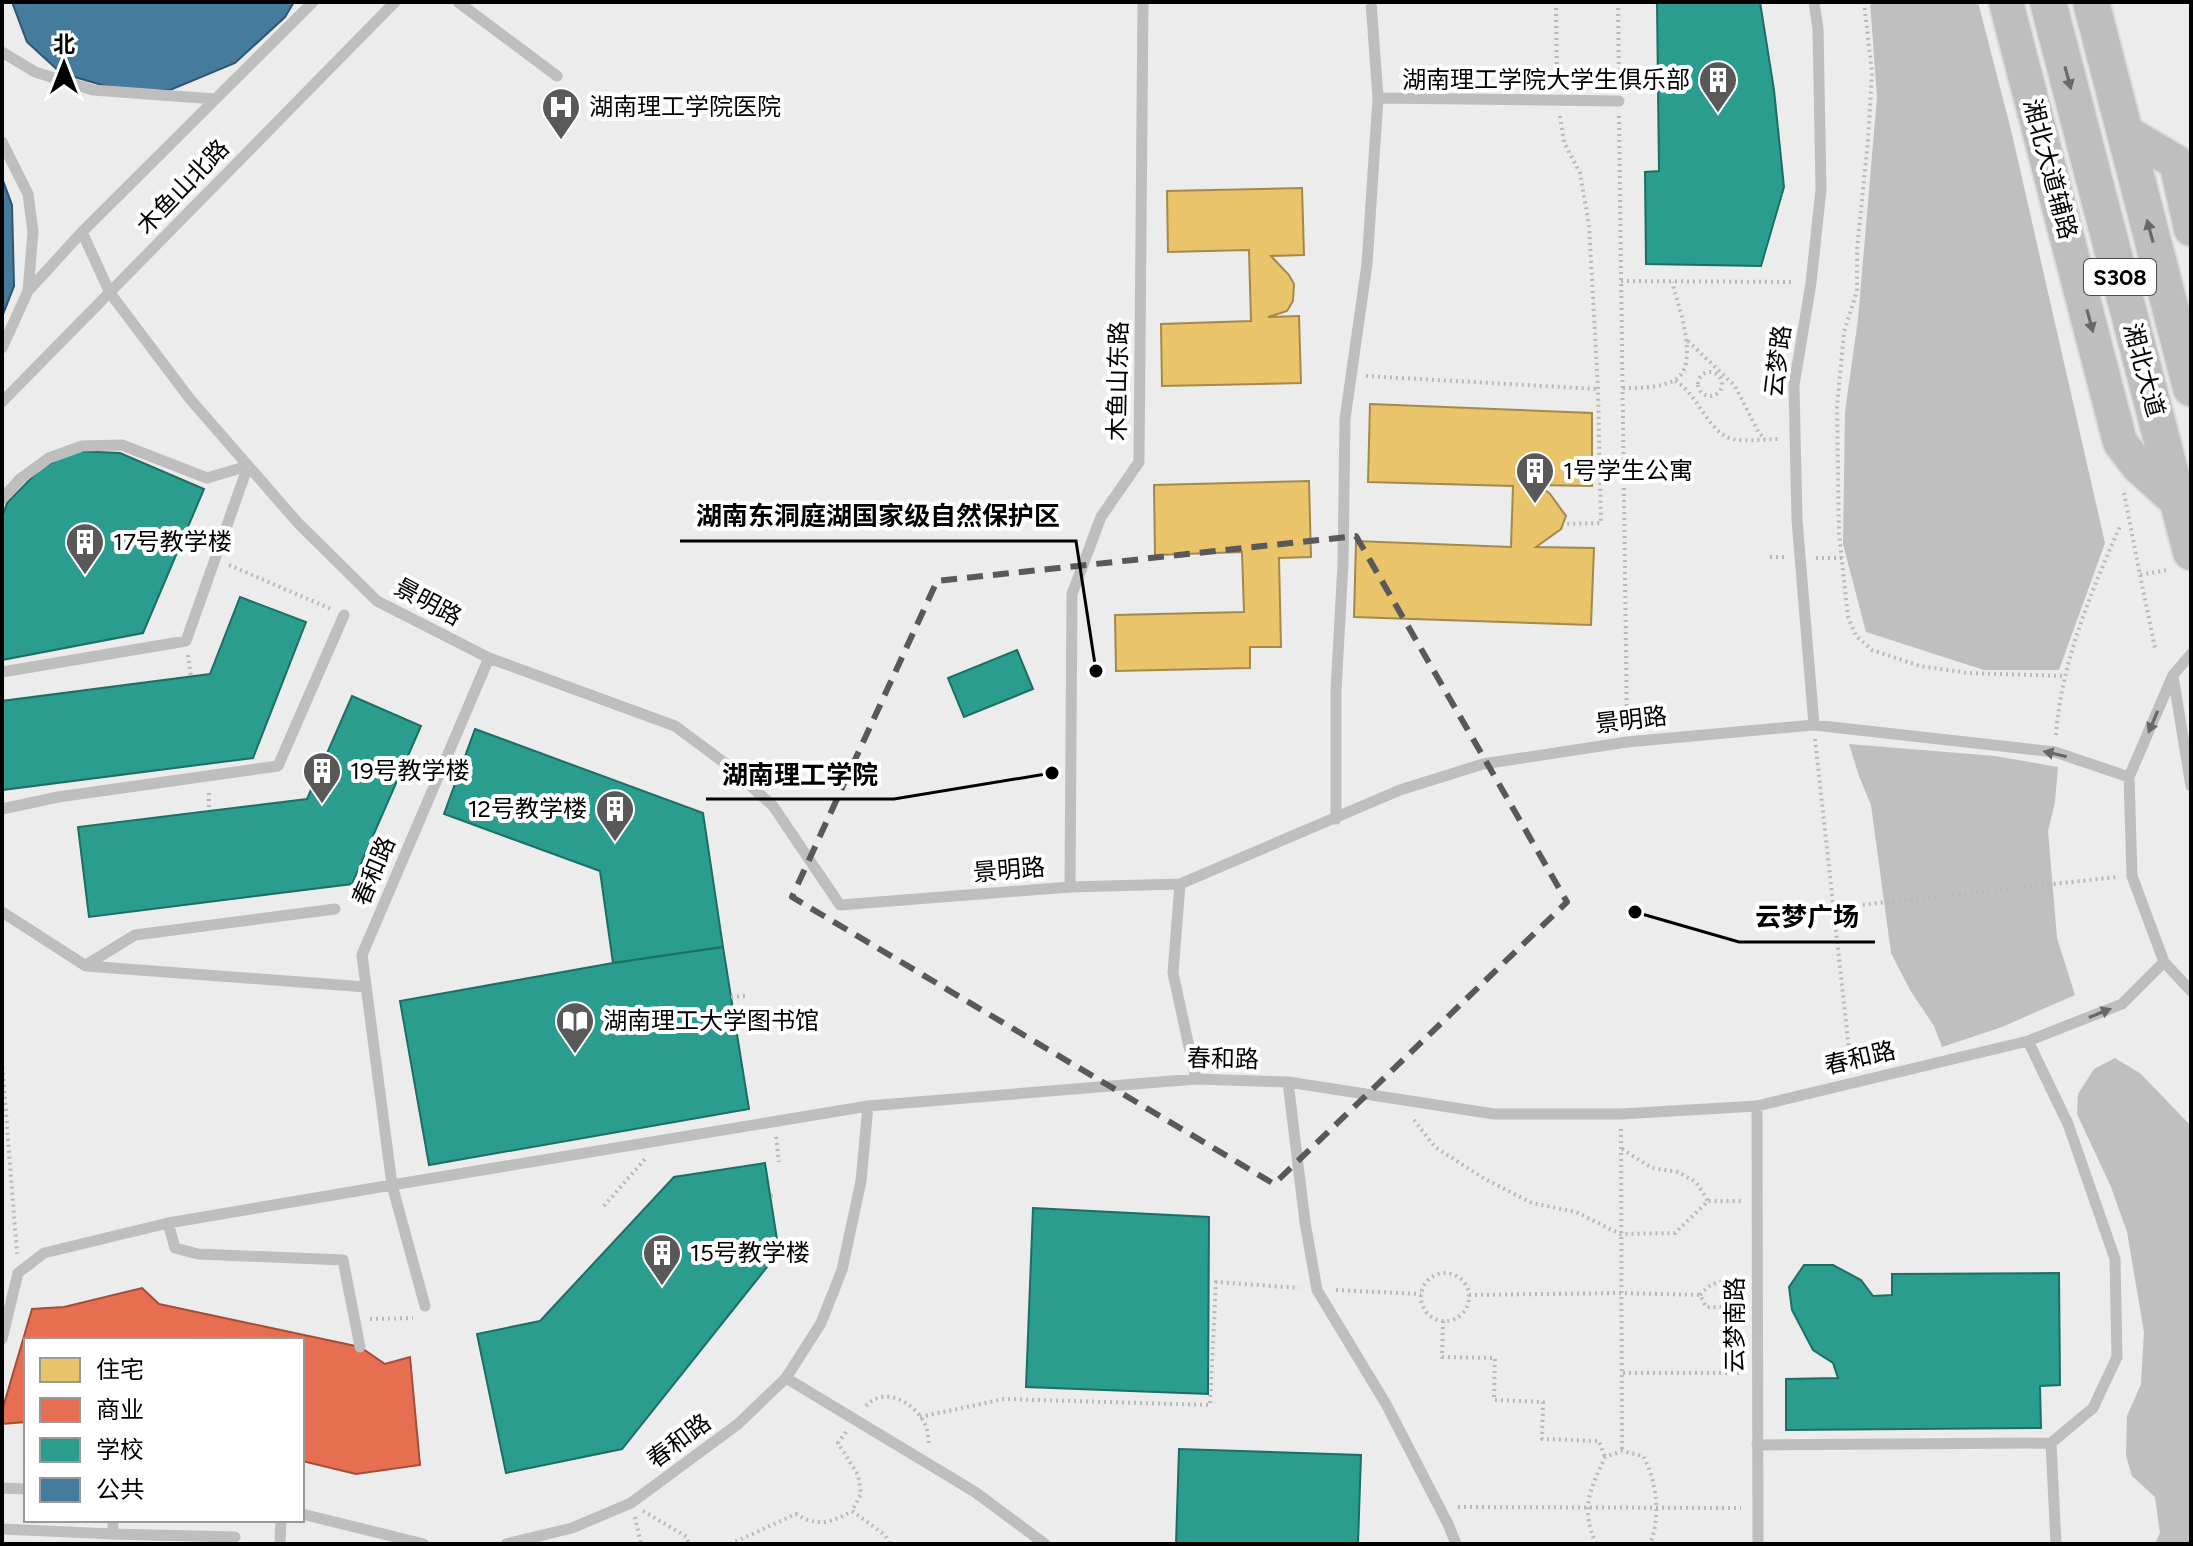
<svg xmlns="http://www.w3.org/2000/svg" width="2193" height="1546" viewBox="0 0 2193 1546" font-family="Figtree,'Noto Sans SC',sans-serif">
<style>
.green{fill:#ececec;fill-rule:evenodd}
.water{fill:#bfbfbf}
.homes{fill:#e9c46a;stroke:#a3894a;stroke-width:2}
.shops{fill:#e76f51;stroke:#a24e39;stroke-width:2}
.schools{fill:#2a9d8f;stroke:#1d6e64;stroke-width:2}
.public{fill:#457b9d;stroke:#30566e;stroke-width:2}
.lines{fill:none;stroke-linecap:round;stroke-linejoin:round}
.primary-casing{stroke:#dbdbdb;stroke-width:38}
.trunk-casing{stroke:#dbdbdb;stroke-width:40}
.path{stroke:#b9b9b9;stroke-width:4;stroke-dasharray:2 4;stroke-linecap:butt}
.service{stroke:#bebebe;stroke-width:11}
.primary{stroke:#bebebe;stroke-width:34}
.trunk{stroke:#bebebe;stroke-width:36}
.oneway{fill:#686868}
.marked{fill:none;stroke:#595959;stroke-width:6;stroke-dasharray:16 10;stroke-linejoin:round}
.labels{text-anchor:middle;stroke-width:8;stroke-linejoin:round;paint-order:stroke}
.shield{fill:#fff;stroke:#4c4c4c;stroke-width:2}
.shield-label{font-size:22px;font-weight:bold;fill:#000}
.poi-label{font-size:24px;fill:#000;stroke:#fff;text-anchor:start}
.street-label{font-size:24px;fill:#000;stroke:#fff}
.leader{fill:none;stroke:#000;stroke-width:3}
.callout-dot{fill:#000;stroke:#fff;stroke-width:3}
.callout-label{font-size:26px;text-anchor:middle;font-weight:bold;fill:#000;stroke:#fff;stroke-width:8;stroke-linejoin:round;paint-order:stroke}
</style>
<rect width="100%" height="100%" fill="#fff"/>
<path class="green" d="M2,2H2191V1544H2ZM26,1340H302V1520H26Z"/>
<path class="water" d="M1870,2H1978L2012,134L2105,543L2059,670H1984L1866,632L1843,544L1845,412L1858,319L1877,97Z
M1849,744L1995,756L2058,767L2055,802L2048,831L2057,938L2075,995L2002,1027L1942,1047L1934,1026L1910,990L1891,953L1871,805L1859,776Z
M2115,1058L2141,1074L2191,1126V1544H2155L2160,1533L2155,1497L2132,1476L2126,1456L2127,1416L2141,1384L2144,1332L2127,1232L2111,1187L2077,1114L2078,1094L2094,1069Z"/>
<path class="homes" d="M1302,188L1304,255L1271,256L1289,275L1294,284L1293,301L1287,311L1268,317L1299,316L1301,383L1162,386L1161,324L1251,321L1249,250L1168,252L1167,191Z
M1370,404L1592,413V486L1539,485L1550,494L1566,516L1561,529L1536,547L1594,548L1591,625L1354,617L1356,541L1511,547L1513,486L1368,482Z
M1309,481L1311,557L1279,558L1281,647H1250V668L1116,671L1115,615L1244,612L1242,552L1155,555L1154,485Z"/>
<path class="shops" d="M142,1288L159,1304L360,1347L385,1364L410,1357L420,1465L356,1474L302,1461V1340H26V1422L2,1424V1411L32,1309L64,1307Z"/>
<path class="schools" d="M1657,2H1760L1774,90L1784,187L1761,266L1646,264L1645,172L1659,171Z
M73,451L120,453L204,489L143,633L2,660V518L7,503L39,470Z
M240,597L306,622L253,758L2,790V701L210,674Z
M1017,650L1033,689L964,717L948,678Z
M352,696L421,726L352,884L89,917L78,827L307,799Z
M475,729L703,813L723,947L613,963L600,871L444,814Z
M723,947L749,1109L429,1165L400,1001L613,963Z
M765,1163L779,1252L622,1449L506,1473L477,1334L540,1321L674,1177Z
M1033,1208L1209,1217L1208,1394L1026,1387Z
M1804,1265H1833L1861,1280L1873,1296L1892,1295V1274L2059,1273L2060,1385L2040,1386L2041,1428L1786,1430V1379L1838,1378L1833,1363L1813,1350L1792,1310L1789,1287Z
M1179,1449L1361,1455L1358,1544H1176Z"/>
<path class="public" d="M12,2H294L285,17L235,63L170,90H119L61,73L27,42Z
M2,178L12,205L14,286L2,317Z"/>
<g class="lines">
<defs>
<path id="primary" d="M2006,2L2120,442L2138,466L2178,502
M2125,132L2176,162L2191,229"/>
<path id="trunk" d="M2048,2L2191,552
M2091,2L2191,388"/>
</defs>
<use href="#primary" class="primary-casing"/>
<use href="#trunk" class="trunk-casing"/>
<path class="path" d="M1556,2L1557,84
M1618,2L1619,87
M1864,2L1872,73L1868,141L1857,249V291L1844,332L1837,407L1839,534L1848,617L1856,636L1872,650L1920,666L1968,673L2066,676
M1560,116L1564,142L1580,173L1589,225L1598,389L1601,523L1563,524
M1619,116L1627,727
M1621,281L1795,282
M1688,341L1735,386L1759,433L1765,439
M1698 384a12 12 0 1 1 24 0a12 12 0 1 1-24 0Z
M1366,376L1597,389
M1675,381C1698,393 1708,434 1733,439C1746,442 1764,439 1778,439
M1623,388C1639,388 1659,388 1673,381C1702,368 1678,305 1672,282
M2124,493L2140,575L2167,570
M1770,557H1784
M1816,558H1842
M229,565L331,609
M2140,575L2155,648
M188,655L191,676
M2056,735C2061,662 2092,590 2121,524
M1815,739L1851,1068
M209,793V811
M1833,908L2117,877
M731,997L746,996
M2,1061L17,1254
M1414,1120L1435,1147L1485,1179L1532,1203L1576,1212L1620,1234L1675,1233L1708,1201H1742
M1621,1129L1622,1451
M776,1137L779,1162
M1622,1149L1652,1168L1678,1172L1696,1182L1708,1201
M771,1196L776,1195
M604,1206L645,1159
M1421 1297a24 24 0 1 1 48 0a24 24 0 1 1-48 0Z
M1336,1290L1421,1294
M1469,1295L1621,1293L1700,1295L1706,1307H1743
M1700,1295C1713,1279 1724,1281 1744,1281
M370,1319L413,1318
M1443,1321L1442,1357L1495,1358L1494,1400L1543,1402L1542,1439L1599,1441L1605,1457
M1623,1373H1741
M866,1406C885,1385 915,1403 925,1424C928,1430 928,1437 929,1444
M920,1417L1004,1399L1210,1405L1216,1282L1299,1288
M846,1432L838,1443L858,1475L861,1494L852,1511L885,1535L890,1544
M1458,1507L1741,1508
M643,1511L687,1537L689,1544
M635,1517L641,1544
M730,1544L796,1514C816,1527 832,1523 852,1511
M1596,1544C1580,1507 1590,1491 1605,1457L1622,1451L1643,1456C1657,1481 1661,1517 1650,1544"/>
<path class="service" d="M458,2L557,76
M2,52L35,72L93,90L215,99
M1378,98L1619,101
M2,142L28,194L33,232L28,291L82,232L110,293L190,399L298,523L377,601L489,658L675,726L726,764L773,806L840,905L1070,887L1180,884L1400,790L1483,764L1627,742L1814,725L2055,752L2129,777
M82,232L313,2
M2,348L28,291
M2,402L395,2
M2,499L20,479L49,458L82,446L122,445L207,478L248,466
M2191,654L2173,675L2129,777L2132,876L2164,962L2191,991
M2,672L186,641L248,466
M2173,676L2191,786
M1814,725L1797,520L1794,385L1811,283L1821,189L1818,29L1814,2
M2,809L58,797L278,766L344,615
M1336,819V690L1343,564L1345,419L1367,264L1378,98L1371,2
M1180,884L1173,973L1196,1079
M1070,887L1072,594L1101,517L1139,462L1143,2
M2,912L86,966L366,987
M86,965L135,935L335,909
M2028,1041L2068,1124L2115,1259L2117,1357L2093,1408L2051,1443L2056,1544
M1288,1082L1305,1222L1317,1290L1386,1404L1448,1524L1456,1544
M1757,1106L1758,1544
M168,1223L175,1248L198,1254L343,1260L360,1347
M425,1306L392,1185L868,1106
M2,1339L18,1273L44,1253L168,1223L392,1185L362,955L489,658
M786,1378L975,1492L1045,1544
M1757,1445L2051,1443
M2,1488L26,1489
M302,1514L424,1544
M2,1529L113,1534V1520
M113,1534L235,1537
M280,1544L281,1520
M506,1544L572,1528L631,1503L738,1424L786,1378L821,1323L842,1270L861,1181L868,1106L1196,1079L1288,1082L1494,1114H1621L1757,1106L2028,1041L2122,1004L2164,962"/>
<use href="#primary" class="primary"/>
<use href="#trunk" class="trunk"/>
</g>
<defs><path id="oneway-solid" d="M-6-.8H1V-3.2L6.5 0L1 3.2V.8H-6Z" transform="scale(2)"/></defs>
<g class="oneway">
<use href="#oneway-solid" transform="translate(2068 78) rotate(75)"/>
<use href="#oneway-solid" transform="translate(2150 231) rotate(-105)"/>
<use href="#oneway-solid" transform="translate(2090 321) rotate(75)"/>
<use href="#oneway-solid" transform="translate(2153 722) rotate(113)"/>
<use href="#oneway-solid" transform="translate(2055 754) rotate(-167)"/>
<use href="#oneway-solid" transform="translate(2100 1013) rotate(-22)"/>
</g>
<path class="marked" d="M1356,536L1567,902L1274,1184L792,897L937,581Z"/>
<defs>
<symbol id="building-pin" viewBox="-11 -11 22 30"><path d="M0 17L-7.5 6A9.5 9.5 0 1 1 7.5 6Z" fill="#595959" stroke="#fff"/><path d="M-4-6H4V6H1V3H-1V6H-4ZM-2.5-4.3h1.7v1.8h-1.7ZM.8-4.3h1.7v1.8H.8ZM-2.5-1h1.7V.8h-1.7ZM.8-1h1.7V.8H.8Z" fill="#fff"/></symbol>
<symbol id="hospital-pin" viewBox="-11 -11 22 30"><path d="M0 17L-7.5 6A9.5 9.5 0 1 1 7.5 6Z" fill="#595959" stroke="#fff"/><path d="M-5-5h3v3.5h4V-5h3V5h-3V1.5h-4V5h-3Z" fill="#fff"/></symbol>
<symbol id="library-pin" viewBox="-11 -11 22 30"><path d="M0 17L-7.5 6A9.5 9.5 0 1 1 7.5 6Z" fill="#595959" stroke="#fff"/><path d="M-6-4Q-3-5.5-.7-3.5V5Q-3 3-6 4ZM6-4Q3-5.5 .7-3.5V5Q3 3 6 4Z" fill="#fff"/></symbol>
</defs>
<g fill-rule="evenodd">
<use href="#building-pin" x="1696" y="58" width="44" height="60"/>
<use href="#hospital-pin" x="539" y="85" width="44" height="60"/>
<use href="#building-pin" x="1513" y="449" width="44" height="60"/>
<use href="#building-pin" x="63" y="520" width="44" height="60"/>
<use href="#building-pin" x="300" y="749" width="44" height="60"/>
<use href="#building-pin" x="593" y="787" width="44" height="60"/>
<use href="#library-pin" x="553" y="999" width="44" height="60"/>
<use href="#building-pin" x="640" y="1231" width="44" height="60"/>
</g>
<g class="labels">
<rect class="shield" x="2084" y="259" width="72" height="36" rx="6"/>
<g class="shield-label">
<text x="2120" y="285">S308</text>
</g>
<g class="poi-label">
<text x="1690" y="88" text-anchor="end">湖南理工学院大学生俱乐部</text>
<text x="589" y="115">湖南理工学院医院</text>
<text x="1563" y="479">1号学生公寓</text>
<text x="113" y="550">17号教学楼</text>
<text x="350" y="779">19号教学楼</text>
<text x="587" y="817" text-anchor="end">12号教学楼</text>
<text x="603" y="1029">湖南理工大学图书馆</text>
<text x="690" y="1261">15号教学楼</text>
</g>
<g class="street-label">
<text transform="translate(2050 169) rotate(75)" y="8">湘北大道辅路</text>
<text transform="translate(183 187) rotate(-46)" y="8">木鱼山北路</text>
<text transform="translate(1778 361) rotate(-83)" y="8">云梦路</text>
<text transform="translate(2144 370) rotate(75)" y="8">湘北大道</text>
<text transform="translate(1118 381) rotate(-89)" y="8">木鱼山东路</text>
<text transform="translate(428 602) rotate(28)" y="8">景明路</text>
<text transform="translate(1631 720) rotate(-7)" y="8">景明路</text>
<text transform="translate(1009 870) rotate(-5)" y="8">景明路</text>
<text transform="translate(374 871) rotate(-67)" y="8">春和路</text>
<text transform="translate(1860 1058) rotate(-13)" y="8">春和路</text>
<text transform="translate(1223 1059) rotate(1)" y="8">春和路</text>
<text transform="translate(1735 1325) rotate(-90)" y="8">云梦南路</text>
<text transform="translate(679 1441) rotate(-37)" y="8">春和路</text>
</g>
</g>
<path class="leader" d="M1096 671L1076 541H680M1052 773L894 799H706M1635 912L1739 942H1875"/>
<g class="callout-dot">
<circle cx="1096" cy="671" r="8"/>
<circle cx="1052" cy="773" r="8"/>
<circle cx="1635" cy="912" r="8"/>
</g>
<g class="callout-label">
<text x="878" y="525">湖南东洞庭湖国家级自然保护区</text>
<text x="800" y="784">湖南理工学院</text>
<text x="1807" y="926">云梦广场</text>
</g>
<rect width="2193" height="1546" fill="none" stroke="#000000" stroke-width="8"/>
<rect x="24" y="1338" width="280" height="184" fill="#ffffff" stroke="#999999" stroke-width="2"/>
<rect x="40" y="1358" width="40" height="24" fill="#e9c46a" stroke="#999999" stroke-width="2"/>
<text x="96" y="1378" font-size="24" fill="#000000">住宅</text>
<rect x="40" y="1398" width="40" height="24" fill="#e76f51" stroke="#999999" stroke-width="2"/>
<text x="96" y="1418" font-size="24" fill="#000000">商业</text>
<rect x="40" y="1438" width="40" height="24" fill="#2a9d8f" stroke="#999999" stroke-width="2"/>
<text x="96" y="1458" font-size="24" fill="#000000">学校</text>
<rect x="40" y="1478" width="40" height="24" fill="#457b9d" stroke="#999999" stroke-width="2"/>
<text x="96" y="1498" font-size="24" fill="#000000">公共</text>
<g transform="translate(64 64)" stroke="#ffffff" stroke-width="6" paint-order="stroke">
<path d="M0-6L14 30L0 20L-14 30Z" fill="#000000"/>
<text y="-12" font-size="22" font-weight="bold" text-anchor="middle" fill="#000000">北</text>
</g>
</svg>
